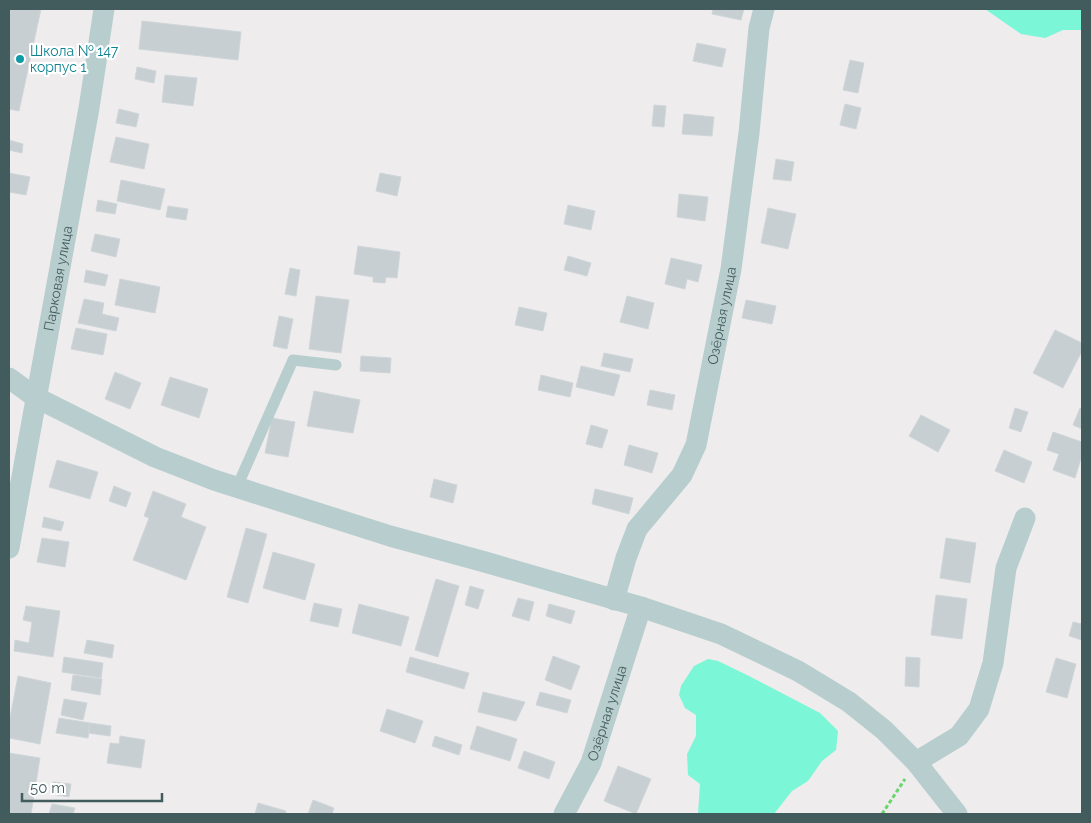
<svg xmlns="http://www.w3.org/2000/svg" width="1091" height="823" viewBox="0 0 1091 823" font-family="Raleway,sans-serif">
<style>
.water{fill:#7bf6d7}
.building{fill:#c7cfd2;stroke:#cfd6d9}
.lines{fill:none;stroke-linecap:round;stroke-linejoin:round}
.path{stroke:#68d56d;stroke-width:3;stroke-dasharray:4 2.5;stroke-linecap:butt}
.service{stroke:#b8cece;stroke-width:11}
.minor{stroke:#b8cece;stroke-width:21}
.culture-dot{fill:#0f9aa8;stroke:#fff;stroke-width:2}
.labels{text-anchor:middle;stroke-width:4.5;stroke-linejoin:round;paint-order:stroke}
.culture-label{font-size:14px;fill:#0d838f;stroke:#fff;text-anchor:start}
.street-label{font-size:14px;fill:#425b5c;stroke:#fff}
</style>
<rect width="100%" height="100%" fill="#efeced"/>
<path class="water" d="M985,9H1082V30H1063L1045,38L1021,34Z
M708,659L718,661L747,675L820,713L838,731L836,750L822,761L808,781L792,791L774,814H698L700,784L688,775L687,754L696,736V715L685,708L679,695L681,686L694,666Z"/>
<path class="building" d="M9,9H41L19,111L9,109Z
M713,9H744L741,20L712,14Z
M142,21L241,32L238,60L139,49Z
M697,43L726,49L722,67L693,61Z
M850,60L864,63L858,93L843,90Z
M137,67L156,71L154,83L135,79Z
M165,75L197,78L193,106L162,102Z
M845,104L861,108L856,129L840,125Z
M654,105L666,106L664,127L652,126Z
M119,109L139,114L136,127L116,123Z
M684,114L714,117L712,136L682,134Z
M116,137L149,144L144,169L110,162Z
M9,140L23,144L22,153L9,150Z
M776,159L794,162L791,181L773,179Z
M9,173L30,177L26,195L9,192Z
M380,173L401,177L397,196L376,191Z
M121,180L165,189L160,210L117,201Z
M679,194L708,197L705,221L677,217Z
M98,200L117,204L115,214L96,211Z
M568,205L595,211L591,230L564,224Z
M168,206L188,209L186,220L166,217Z
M768,208L796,214L788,249L761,243Z
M95,234L120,239L116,257L91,251Z
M358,246L400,252L397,278L386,277L385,283L373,282V277L354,274Z
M568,256L591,263L587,276L564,270Z
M671,258L702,265L698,282L687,279L685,289L665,284Z
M290,268L300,270L296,296L285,294Z
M86,270L108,275L105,286L84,282Z
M120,279L160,287L155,313L115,305Z
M316,296L349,300L341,353L309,349Z
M627,296L654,303L648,329L620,322Z
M84,299L104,303L102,314L119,318L116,331L78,323Z
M746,300L776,306L772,324L742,318Z
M519,307L547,313L543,331L515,325Z
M279,316L293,319L287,349L273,346Z
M76,328L107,334L103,355L71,349Z
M1055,330L1082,343V351L1063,388L1033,373Z
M604,353L633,359L630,372L601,366Z
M361,356L391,358L390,373L360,371Z
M581,366L620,375L614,396L576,387Z
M115,372L141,383L130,409L105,399Z
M541,375L573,383L570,397L538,390Z
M170,377L208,389L199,418L161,405Z
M650,390L675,395L672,410L647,405Z
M314,391L360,400L353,433L307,426Z
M1015,408L1028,412L1021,432L1009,428Z
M1080,408L1082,409V429L1073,425Z
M921,415L950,430L938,452L909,436Z
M272,418L295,422L288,457L265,453Z
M591,425L608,430L602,448L586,444Z
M1053,432L1082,442V455L1075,478L1053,470L1059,454L1047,450Z
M629,445L658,453L652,473L624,465Z
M1004,450L1032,462L1024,483L995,471Z
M57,460L98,472L90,499L49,487Z
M434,479L457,485L453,503L430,497Z
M114,486L131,493L126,507L109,501Z
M595,489L633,498L629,514L592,504Z
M153,491L186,504L181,517L206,527L186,580L133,560L149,518L144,516Z
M44,517L64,522L61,531L42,527Z
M246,528L267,534L248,603L227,597Z
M42,538L69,542L65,567L37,562Z
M946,538L976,543L970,583L940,578Z
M273,552L315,564L305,600L263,588Z
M436,579L459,586L438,657L415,650Z
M470,586L484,590L478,609L465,605Z
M936,595L967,599L962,639L931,635Z
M518,598L534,602L529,621L512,616Z
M314,603L342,609L338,627L310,621Z
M359,604L409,617L401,646L352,633Z
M549,604L575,611L571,624L546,616Z
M26,606L60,611L53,657L14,651L15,640L29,643L32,622L23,620Z
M1073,622L1082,624V640L1069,636Z
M87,640L114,645L112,658L84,653Z
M553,656L580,666L571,690L545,680Z
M64,657L103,663L101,678L62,672Z
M410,657L469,673L464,689L406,672Z
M906,657L920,658L919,687L905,686Z
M1056,658L1076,664L1067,698L1046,692Z
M73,675L102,679L100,695L71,690Z
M18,676L51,683L40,744L9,738V723Z
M483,692L525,702L516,721L478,712Z
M540,692L571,700L567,713L536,705Z
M64,699L87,703L83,720L61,715Z
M387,709L423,721L415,743L380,731Z
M59,718L90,723L88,738L56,733Z
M90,723L111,726L110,736L88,733Z
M477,726L517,739L510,761L470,749Z
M120,736L145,740L141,768L107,763L110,743L119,744Z
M435,736L462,745L459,755L432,746Z
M524,751L555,762L549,779L518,768Z
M9,753L40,758L31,814L20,813L19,814H9Z
M618,766L651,779L636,814L604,801Z
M53,782L71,784L69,797L51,794Z
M313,800L334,808L332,814H308Z
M258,803L286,811L285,814H255Z
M52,804L75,808L73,814H49Z"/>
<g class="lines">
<path class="path" d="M882,814L905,779"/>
<path class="service" d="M237,487L293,360L336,365"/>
<g class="minor">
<path d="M9,378L35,397L155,457L214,480L390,536L485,562L641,607L721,634L798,671L849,702L884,730L916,762L957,814"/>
<path id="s1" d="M9,548L89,108L104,9"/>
<path id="s2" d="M614,600L626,558L637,529L682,475L696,445L731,269L749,133L759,28L764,9"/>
<path d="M916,762L959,736L979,709L993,663L1006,568L1025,518"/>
<path id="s3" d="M564,814L591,763L641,607"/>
</g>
</g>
<circle class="culture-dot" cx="20" cy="59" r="5"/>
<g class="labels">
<g class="culture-label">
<text x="30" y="56">Школа № 147<tspan x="30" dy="16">корпус 1</tspan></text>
</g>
<g class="street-label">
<text dy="5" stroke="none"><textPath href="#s1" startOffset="274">Парковая улица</textPath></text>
<text dy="5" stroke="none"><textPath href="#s2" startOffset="310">Озёрная улица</textPath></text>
<text dy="5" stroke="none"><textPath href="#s3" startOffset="110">Озёрная улица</textPath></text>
</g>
</g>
<rect width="1091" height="823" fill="none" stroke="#425b5c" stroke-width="20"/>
<path d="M22 793v8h140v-8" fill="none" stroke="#425b5c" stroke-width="2.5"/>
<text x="30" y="793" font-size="15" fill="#425b5c" stroke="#ffffff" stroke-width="4" paint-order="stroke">50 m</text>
</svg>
